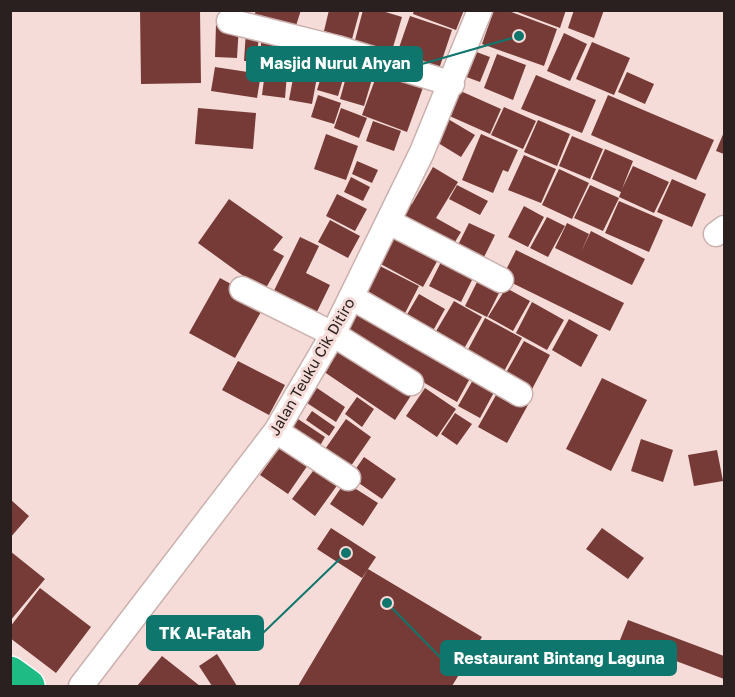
<svg xmlns="http://www.w3.org/2000/svg" width="735" height="697" viewBox="0 0 735 697" font-family="'Golos Text',sans-serif">
<style>
.building{fill:#763b36}
.lines{fill:none;stroke-linecap:round;stroke-linejoin:round}
.street-casing{stroke:#cab1ae;stroke-width:27}
.highway-casing{stroke:#fff;stroke-width:36}
.street{stroke:#fff;stroke-width:24}
.highway{stroke:#1ebb84;stroke-width:33}
.labels{text-anchor:middle;stroke-width:6;stroke-linejoin:round;paint-order:stroke}
.street-label{font-size:15px;fill:#29201f;stroke:#f6dcd9}
.leader{fill:none;stroke:#0f766e;stroke-width:2}
.callout-dot{fill:#0f766e;stroke:#f6dcd9;stroke-width:2}
.callout{fill:#0f766e;stroke:#0f766e;stroke-width:2}
.callout-label{font-size:16px;text-anchor:middle;font-weight:bold;fill:#fff}
</style>
<rect width="100%" height="100%" fill="#f6dcd9"/>
<path class="building" d="M140,10H200L201,83L141,84Z
M256,10H301L294,32L253,20Z
M329,10H360L352,39L324,31Z
M363,10H379L402,17L391,54L354,44Z
M414,10H464L456,30L413,14Z
M494,10H506L557,29L544,66L482,44Z
M512,10H566L560,28Z
M574,10H604L594,38L568,28Z
M410,16L452,30L437,75L394,62Z
M216,24L239,25L237,58L215,57Z
M246,30L259,31L257,61H244Z
M564,33L587,44L570,81L547,71Z
M261,36H278L277,68H261Z
M287,39L318,49L311,72L279,62Z
M592,42L630,58L614,95L576,79Z
M330,49L350,56L338,96L317,90Z
M471,50L490,57L480,82L461,75Z
M497,54L526,65L513,100L484,88Z
M351,59L376,66L364,106L340,99Z
M380,66L425,82L407,132L362,115Z
M215,67L261,74L257,98L211,91Z
M265,72L287,74L285,98L262,95Z
M627,72L654,84L645,104L618,92Z
M294,73L317,77L312,104L289,100Z
M536,75L596,100L582,133L521,109Z
M456,89L501,109L490,134L445,114Z
M318,95L341,103L334,124L311,117Z
M608,95L714,140L696,180L591,135Z
M504,107L536,121L523,149L491,135Z
M198,108L256,113L253,149L195,144Z
M341,108L367,118L359,138L334,128Z
M443,116L475,135L461,157L430,138Z
M538,120L570,134L557,166L524,152Z
M373,121L401,131L394,151L366,141Z
M724,132V154L716,151Z
M326,134L358,146L346,180L314,169Z
M481,134L518,150L508,172L503,170L493,193L462,180Z
M572,136L603,149L590,179L559,166Z
M605,149L633,161L622,189L633,166L669,182L654,213L619,197L621,192L592,179Z
M524,155L556,169L541,203L508,190Z
M357,161L378,170L372,183L352,174Z
M433,167L458,182L436,218L461,232L450,250L396,220L406,201L412,204Z
M559,169L589,183L572,219L542,205Z
M351,177L370,187L363,201L344,192Z
M672,179L706,194L692,227L657,212Z
M457,185L488,201L480,215L449,199Z
M590,185L619,198L603,231L574,218Z
M337,194L367,209L355,231L326,216Z
M229,199L283,237L273,250L284,256L266,288L242,275L198,243Z
M619,201L663,220L649,252L605,233Z
M524,206L544,217L528,247L508,237Z
M547,217L565,226L548,257L530,248Z
M330,220L360,236L348,258L318,242Z
M469,223L495,235L480,265L454,253Z
M567,223L589,234L581,252L591,231L645,259L632,285L555,248Z
M394,232L440,256L423,287L377,262Z
M300,237L319,246L306,273L330,285L312,322L269,301Z
M516,250L624,303L610,331L502,278Z
M443,258L475,274L461,302L429,286Z
M374,263L419,286L401,321L356,298Z
M480,276L502,287L487,317L465,306Z
M220,278L266,303L235,358L189,333Z
M506,288L530,301L513,331L488,317Z
M419,294L445,309L429,338L402,323Z
M356,301L474,371L457,402L338,332Z
M454,301L482,317L461,354L432,338Z
M532,302L564,320L547,350L516,333Z
M485,318L522,338L501,377L464,357Z
M569,319L598,335L581,367L552,350Z
M336,339L414,391L395,420L317,367Z
M524,341L550,355L530,393L503,378Z
M238,361L285,385L269,415L222,390Z
M477,373L498,385L480,418L458,406Z
M602,378L647,400L611,471L566,449Z
M317,388L345,407L336,422L307,403Z
M425,388L456,409L437,437L406,416Z
M500,388L529,403L507,443L478,427Z
M357,397L374,409L362,427L345,414Z
M312,411L335,427L329,436L306,420Z
M455,413L472,424L457,445L441,434Z
M295,417L325,437L317,451L286,430Z
M346,419L371,437L346,473L321,455Z
M641,439L673,450L663,482L631,471Z
M285,440L312,459L288,494L260,475Z
M717,450L723,481L694,486L688,455Z
M364,457L396,479L382,499L350,477Z
M319,463L341,480L315,516L292,499Z
M345,482L378,503L363,526L330,504Z
M10,499L29,516L10,538Z
M331,528L376,557L362,578L317,549Z
M602,528L644,558L628,579L586,549Z
M10,551L45,579L10,621Z
M368,569L482,637L452,686H298Z
M40,588L91,627L56,673L10,638V627Z
M628,620L724,656V679L620,640Z
M217,654L237,686H212L199,666Z
M162,656L200,686H137Z"/>
<g class="lines">
<defs>
<path id="street" d="M229,21L337,48L452,84
M389,222L501,280
M716,234L724,228
M242,289L333,334L411,383
M353,298L520,394
M276,431L348,478
M81,686L276,431L333,334L422,152L480,10"/>
<path id="highway" d="M10,673L28,686"/>
</defs>
<use href="#street" class="street-casing"/>
<use href="#highway" class="highway-casing"/>
<use href="#street" class="street"/>
<use href="#highway" class="highway"/>
</g>
<g class="labels">
<g class="street-label">
<text transform="translate(312 367) rotate(-60)" y="5">Jalan Teuku Cik Ditiro</text>
</g>
</g>
<path class="leader" d="M519 36L422 64M346 553L263 633M387 603L441 658"/>
<g class="callout-dot">
<circle cx="519" cy="36" r="6"/>
<circle cx="346" cy="553" r="6"/>
<circle cx="387" cy="603" r="6"/>
</g>
<g class="callout">
<rect x="247" y="47" width="175" height="34" rx="6"/>
<rect x="147" y="616" width="116" height="34" rx="6"/>
<rect x="441" y="641" width="235" height="34" rx="6"/>
</g>
<g class="callout-label">
<text x="335" y="69">Masjid Nurul Ahyan</text>
<text x="205" y="639">TK Al-Fatah</text>
<text x="559" y="664">Restaurant Bintang Laguna</text>
</g>
<rect width="735" height="697" fill="none" stroke="#29201f" stroke-width="24"/>
</svg>
